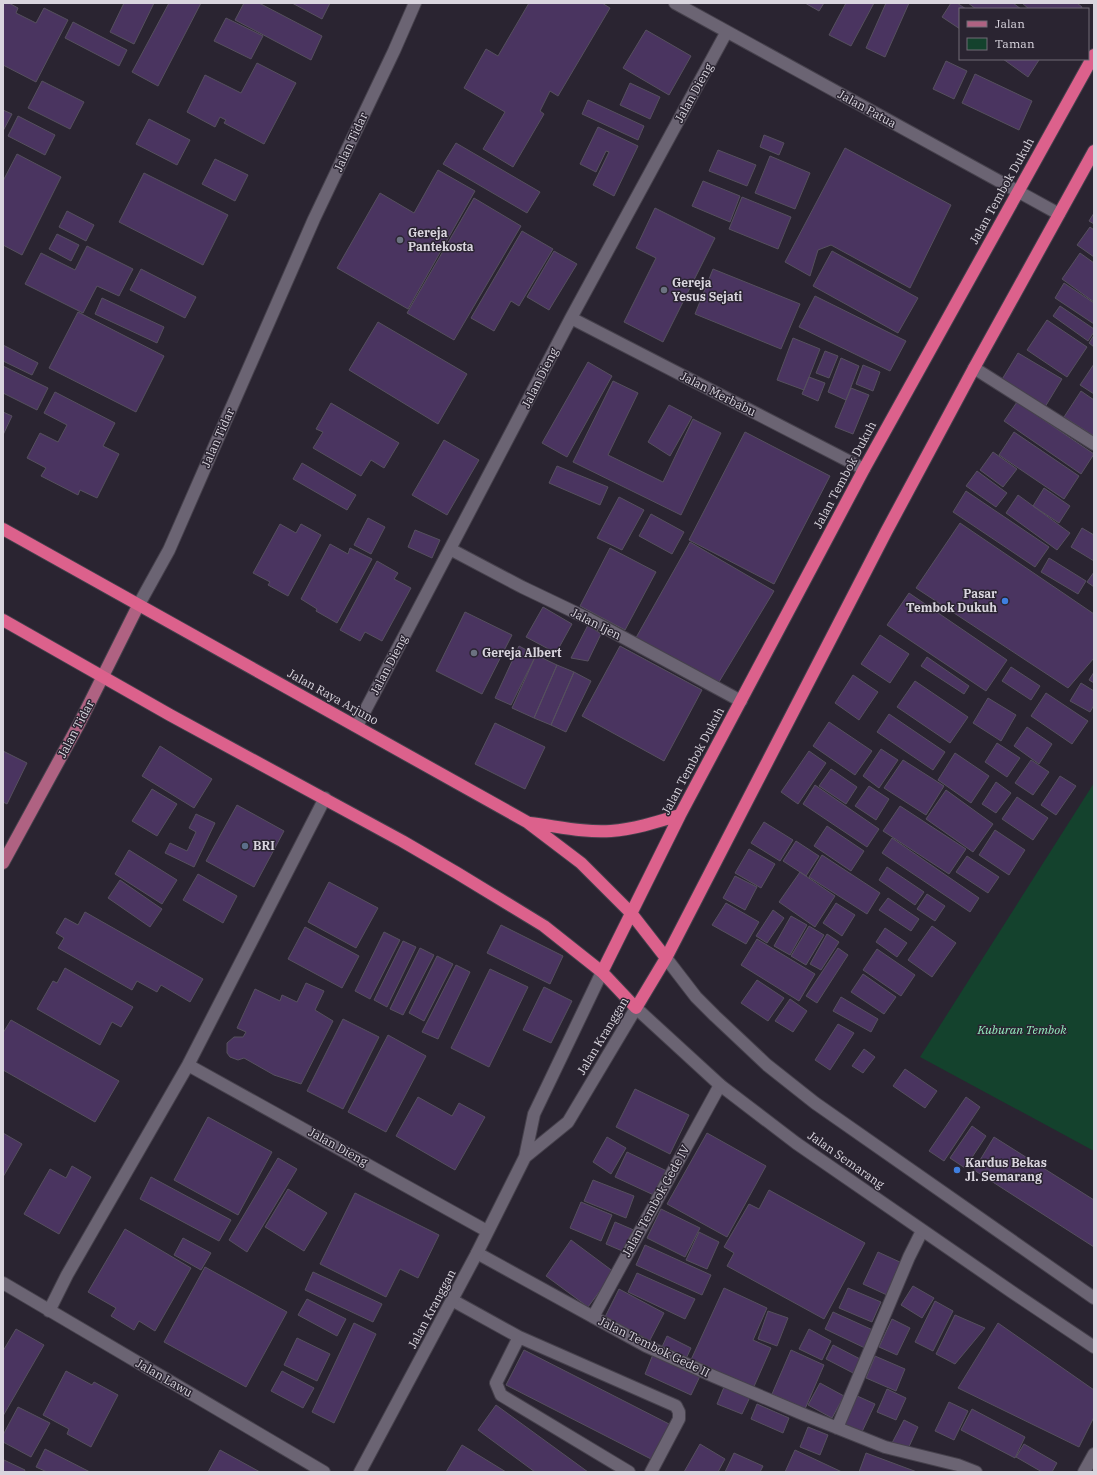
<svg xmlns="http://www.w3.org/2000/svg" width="1097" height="1475" viewBox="0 0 1097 1475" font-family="'IBM Plex Serif',serif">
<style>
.green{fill:#14422d}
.building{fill:#4a3460;stroke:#56505e}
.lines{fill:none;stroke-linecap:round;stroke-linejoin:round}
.lane-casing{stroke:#46414c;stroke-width:14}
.street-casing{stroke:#46414c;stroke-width:14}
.secondary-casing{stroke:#46414c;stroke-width:14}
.primary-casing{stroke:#46414c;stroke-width:14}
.highway-casing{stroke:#46414c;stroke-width:14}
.lane{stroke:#6b6473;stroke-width:12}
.street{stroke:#6b6473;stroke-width:12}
.secondary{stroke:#6b6473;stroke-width:12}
.primary{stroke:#af6282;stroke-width:12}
.highway{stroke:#dc618c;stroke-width:12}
.worship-dot{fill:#6b7280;stroke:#2a2431;stroke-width:1.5}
.shop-dot{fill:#3f7fe0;stroke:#2a2431;stroke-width:1.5}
.service-dot{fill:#5c6f8a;stroke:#2a2431;stroke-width:1.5}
.labels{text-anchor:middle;stroke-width:3;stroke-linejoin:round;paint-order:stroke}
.street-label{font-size:12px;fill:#d9d5de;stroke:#2a2431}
.poi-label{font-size:12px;font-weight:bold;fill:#d9d5de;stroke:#2a2431;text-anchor:start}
.park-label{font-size:12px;font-style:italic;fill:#94eebf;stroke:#2a2431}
</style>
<rect width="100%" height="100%" fill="#2a2431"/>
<path class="green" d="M1094,783V1151L920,1057Z"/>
<path class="building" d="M3,3H9L18,8L16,13L36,23L44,8L68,20L36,82L3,65Z
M124,3H154L134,44L110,32Z
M169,3H201L158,86L132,72Z
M244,3H259L322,36L311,60L235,20Z
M292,3H330L322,19Z
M529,3H602L610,8L558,96L550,91L540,111L544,114L513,167L483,149L505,112L464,88L486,49L498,56Z
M805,3H824L819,11Z
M846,3H874L851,46L829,35Z
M886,3H909L885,57L866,48Z
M951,3H957L966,9H960V29L942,17Z
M968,3H1013L1021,9H976Z
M1022,3H1077L1082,7L1081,9H1029Z
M226,18L263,36L251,59L214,41Z
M73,22L127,50L119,66L65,38Z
M646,30L691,56L669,95L623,68Z
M1003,59H1038L1039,60L1028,77Z
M946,61L967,71L954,99L933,89Z
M257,63L296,83L264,144L224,123L226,120L220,117L215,127L187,112L205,75L241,93Z
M975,74L1032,101L1019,130L962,103Z
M42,81L84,102L70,129L28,108Z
M630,83L660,97L650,119L620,105Z
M588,100L644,126L638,140L582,114Z
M3,110L12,114L3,131Z
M18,116L55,135L45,155L8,136Z
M149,119L190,140L177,165L136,144Z
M598,127L638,146L614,196L593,185L609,152L606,151L596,172L580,164Z
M764,135L784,143L779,155L760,147Z
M456,143L540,192L527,213L443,164Z
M845,148L951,205L910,288L831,245L818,250L810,276L785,262Z
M718,150L756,165L747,186L709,171Z
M17,154L61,177L22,255L3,245V181Z
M770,156L810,173L795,209L755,193Z
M215,159L248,175L235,201L202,184Z
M438,170L475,191L408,309L337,268L380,193L414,213Z
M144,173L228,215L203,265L119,222Z
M703,181L740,196L730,222L692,206Z
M742,197L791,217L778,249L729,229Z
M474,198L521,226L454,340L407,313Z
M655,208L715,238L663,342L624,322L656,258L636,248Z
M67,211L94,225L86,241L59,227Z
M1094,213V224L1089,221Z
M1090,227L1094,230V257L1077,245Z
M522,231L553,249L519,306L511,301L494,331L471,318Z
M57,234L79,245L71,261L49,249Z
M87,246L133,269L119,296L97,286L83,313L25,284L41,253L75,270Z
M554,251L577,264L549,310L527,297Z
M832,251L918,298L898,333L813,286Z
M1080,253L1094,263V302L1062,279Z
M141,269L196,297L185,318L130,290Z
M713,269L800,304L781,349L695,314Z
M1064,283L1094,303V324L1055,298Z
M815,296L906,341L890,371L799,327Z
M102,298L164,327L157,343L95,314Z
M1060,306L1094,329V332L1088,341L1053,316Z
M78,312L164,356L136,412L49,368Z
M1047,320L1087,347L1067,377L1027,350Z
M378,322L467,374L438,424L349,370Z
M1094,335V347L1089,343Z
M793,338L820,349L804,390L777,380Z
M3,345L38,363L32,375L3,361Z
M825,351L838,356L829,378L816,373Z
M1018,353L1062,379L1045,407L1001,381Z
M841,358L859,366L846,400L828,392Z
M588,362L612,376L567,457L542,443Z
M1094,364V394L1080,385Z
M863,365L880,372L873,391L856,384Z
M3,366L48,388L37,410L3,393Z
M809,377L825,383L818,401L802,394Z
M613,381L638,393L608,455L663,482L693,419L721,433L681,515L573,462Z
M851,388L869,395L853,434L835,427Z
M1081,391L1094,400V436L1064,417Z
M55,392L115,423L103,446L119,454L97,498L80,490L78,495L41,476L46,468L27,458L40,433L58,442L67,425L44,413Z
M1017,402L1094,454L1081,474L1004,421Z
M331,403L399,443L384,468L371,460L361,476L313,448L323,432L316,429Z
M669,405L692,417L670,456L648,442Z
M3,412L12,416L3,435Z
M745,432L830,476L774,584L689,540Z
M1014,432L1079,476L1064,499L999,455Z
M444,440L479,460L447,515L412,495Z
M993,452L1017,469L1003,487L980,470Z
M302,463L356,495L347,510L293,479Z
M557,466L608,487L600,505L549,483Z
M977,471L1007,493L996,507L966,486Z
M1044,488L1070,506L1059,523L1033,506Z
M966,491L1049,547L1035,567L953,512Z
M1018,495L1070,533L1057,550L1006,513Z
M619,497L644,510L622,550L597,538Z
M651,514L684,532L672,554L639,536Z
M368,518L385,527L371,554L354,545Z
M960,523L1094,614V658L1068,688L916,588Z
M280,524L296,533L301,524L321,535L288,596L268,585L270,582L253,573Z
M1082,528L1094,535V561L1071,547Z
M415,530L440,540L432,558L408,547Z
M690,542L774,591L719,682L633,643Z
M330,544L348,554L350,548L372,559L337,623L316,611L317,609L301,599Z
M610,548L656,572L625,630L580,606Z
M1049,558L1086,581L1078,594L1041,572Z
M377,561L398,573L394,579L411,588L382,641L365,632L360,641L340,630Z
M1094,572V587L1087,582Z
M909,593L1007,660L986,691L887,625Z
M543,607L572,624L556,653L526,637Z
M465,612L512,635L482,694L436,671Z
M588,625L601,634L588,661L571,658Z
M880,635L909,654L890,683L861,664Z
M519,646L536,655L511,705L495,698Z
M620,646L702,690L664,761L582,716Z
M536,655L557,665L534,718L512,708Z
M927,657L969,686L964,694L921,666Z
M557,665L574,672L551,725L534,718Z
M1011,667L1040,686L1031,700L1002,681Z
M574,672L591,681L566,732L551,725Z
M1094,672V683L1089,680Z
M853,675L878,692L859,720L835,703Z
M915,681L968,717L950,743L897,707Z
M1081,683L1094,691V705L1090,712L1070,701Z
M1046,693L1088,721L1072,744L1031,716Z
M988,698L1016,715L1001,741L973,723Z
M889,714L945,752L933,770L877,732Z
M829,722L872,751L855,775L813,746Z
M495,723L545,747L525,789L475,764Z
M1027,727L1052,744L1039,764L1014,746Z
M997,743L1020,758L1007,777L985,762Z
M160,746L212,779L194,808L142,776Z
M881,749L898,760L879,788L863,776Z
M3,751L27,763L7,804L3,802Z
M809,751L826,763L798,804L781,792Z
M955,753L989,776L971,803L938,780Z
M903,760L944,786L926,815L884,788Z
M1031,760L1049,772L1033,795L1015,783Z
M831,769L857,787L846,804L819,786Z
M1060,776L1076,786L1056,815L1041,805Z
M996,782L1011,793L996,813L982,804Z
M815,785L879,829L867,847L803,804Z
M869,786L889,799L876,820L855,806Z
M152,789L177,804L157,836L132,821Z
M946,790L993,824L973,852L926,819Z
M1017,797L1048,818L1033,840L1002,819Z
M237,805L284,831L254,887L206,861Z
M900,806L966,849L949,874L883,831Z
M196,814L215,823L194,867L165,853L170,843L187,851L196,832L189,828Z
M764,822L793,840L780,861L751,843Z
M827,826L864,851L851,871L814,846Z
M995,830L1025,850L1009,875L979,855Z
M892,838L979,898L970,912L882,853Z
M796,841L819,856L806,876L783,861Z
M749,849L775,864L761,888L735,873Z
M129,850L177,880L162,904L115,874Z
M822,855L880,893L867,914L809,877Z
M967,856L999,877L988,893L956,872Z
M887,867L924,892L915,905L879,880Z
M800,872L835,896L815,927L779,902Z
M198,874L237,896L223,923L183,900Z
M735,876L757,887L745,910L723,898Z
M120,880L162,909L150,927L108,898Z
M329,882L378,908L356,948L308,922Z
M927,894L945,906L935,921L917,909Z
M888,898L919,919L911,931L879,910Z
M726,903L759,922L746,944L712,925Z
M836,903L855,915L842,936L823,923Z
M773,910L784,918L767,943L756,936Z
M85,912L203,979L190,1002L161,985L157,992L137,981L132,990L58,948L64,938L56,933L65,918L78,925Z
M791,916L807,925L790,955L774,946Z
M501,925L563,956L550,984L487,953Z
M809,926L824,935L806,965L791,956Z
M932,926L956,943L932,977L908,960Z
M305,927L359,956L342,988L288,959Z
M885,928L907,943L897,957L876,942Z
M384,932L400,940L370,999L355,991Z
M827,934L839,942L821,970L810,964Z
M757,939L815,974L799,1001L741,965Z
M403,941L416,947L387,1007L374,1000Z
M420,948L434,955L403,1015L390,1009Z
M838,948L848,955L817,1003L806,996Z
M877,949L915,975L901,996L863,970Z
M437,956L453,964L424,1021L409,1013Z
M456,965L470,972L438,1039L422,1032Z
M65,968L133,1007L121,1027L112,1022L100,1045L37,1009L53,981L57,983Z
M490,969L528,987L489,1067L451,1048Z
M863,974L896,997L884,1014L851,992Z
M757,980L784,998L768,1021L741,1003Z
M306,983L324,991L315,1010L333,1021L301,1084L274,1075L244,1058L238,1060L230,1057L227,1053V1043L234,1037H243L246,1032L237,1028L255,989L280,1001L282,995L297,1002Z
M544,987L572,1001L551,1043L523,1030Z
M841,997L878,1019L871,1032L833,1011Z
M790,999L807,1011L793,1032L775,1021Z
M343,1019L379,1037L343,1109L307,1091Z
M11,1020L119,1081L95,1122L3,1070V1033Z
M838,1024L854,1033L830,1070L815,1060Z
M388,1035L426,1056L386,1132L348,1112Z
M864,1049L875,1057L863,1073L852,1066Z
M905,1069L937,1091L925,1108L893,1086Z
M635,1089L689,1115L670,1154L616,1127Z
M418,1097L452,1116L459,1103L485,1117L455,1170L396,1136Z
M966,1097L980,1107L944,1161L929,1151Z
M208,1117L272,1152L238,1215L174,1180Z
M972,1126L986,1136L965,1168L950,1158Z
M3,1133L22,1144L3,1177Z
M707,1133L766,1166L727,1237L667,1204Z
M607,1137L626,1148L611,1174L593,1162Z
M994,1137L1094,1200V1247L974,1170Z
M627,1152L669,1172L658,1197L615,1177Z
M278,1158L297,1169L247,1252L229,1240Z
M72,1166L91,1177L59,1234L24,1214L50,1169L66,1178Z
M151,1177L231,1220L219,1241L140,1199Z
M593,1180L634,1196L626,1218L584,1201Z
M288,1189L327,1213L304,1251L265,1227Z
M769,1190L865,1243L824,1319L727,1266L734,1253L724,1247L749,1204L759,1209Z
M355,1193L439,1235L418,1278L400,1269L386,1297L320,1264Z
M581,1202L612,1215L601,1241L570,1228Z
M661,1209L700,1228L685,1257L647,1238Z
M615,1222L636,1231L627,1253L606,1244Z
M125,1229L191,1268L155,1331L139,1321L134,1330L111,1316L116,1308L88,1292Z
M699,1232L719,1242L707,1269L686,1260Z
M183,1238L211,1253L201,1270L174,1255Z
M571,1240L614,1272L588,1307L546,1276Z
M645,1245L711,1275L702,1295L636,1265Z
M878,1252L902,1263L887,1295L863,1284Z
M205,1267L287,1312L246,1387L164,1342Z
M313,1272L382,1304L373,1322L305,1290Z
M637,1273L695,1299L685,1319L628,1292Z
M913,1286L934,1298L922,1318L901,1305Z
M724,1288L767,1308L753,1340L771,1348L752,1391L690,1362Z
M848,1288L881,1302L872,1322L839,1308Z
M619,1289L664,1313L649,1342L604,1319Z
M307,1299L346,1319L337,1336L298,1315Z
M935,1301L953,1311L933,1351L915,1342Z
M768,1311L788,1318L777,1346L758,1339Z
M833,1312L875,1331L867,1349L825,1329Z
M955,1315L985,1328L955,1364L936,1354Z
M892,1319L910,1328L897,1355L879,1347Z
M354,1323L376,1334L334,1423L312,1412Z
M998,1323L1094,1390V1417L1079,1447L958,1388Z
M16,1329L44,1345L3,1416V1351Z
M809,1329L831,1341L822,1360L799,1349Z
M667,1336L691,1348L685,1361L661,1349Z
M297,1338L330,1354L317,1381L284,1365Z
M833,1345L864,1361L857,1375L826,1359Z
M524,1350L671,1425L653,1460L506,1385Z
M791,1350L824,1365L805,1409L772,1394Z
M654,1352L701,1374L691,1395L645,1374Z
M875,1356L905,1369L896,1391L866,1378Z
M66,1371L92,1385L94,1382L118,1395L91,1447L67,1434L69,1429L43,1415Z
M282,1371L314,1388L303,1408L271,1391Z
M820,1383L844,1396L832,1418L808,1405Z
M724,1387L750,1397L742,1414L717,1404Z
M887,1389L906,1398L896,1420L877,1412Z
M855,1395L875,1404L861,1434L840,1424Z
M949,1402L968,1411L954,1440L935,1431Z
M757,1404L789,1418L783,1433L751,1419Z
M496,1405L588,1472H535L478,1430Z
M18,1407L50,1423L31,1457L3,1442V1435Z
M972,1409L1025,1437L1015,1458L961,1430Z
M904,1420L918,1427L907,1451L892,1443Z
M808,1427L828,1435L820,1455L800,1447Z
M700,1444L725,1459L718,1472H684Z
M1024,1444L1057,1463L1052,1472H1042L1016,1457Z
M462,1445L506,1472H446Z
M45,1449L90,1472H47L36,1467Z
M220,1450L260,1472H208Z
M795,1450L842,1472H785Z
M734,1453L763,1466L760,1472H725Z
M866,1453L917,1472H859Z
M4,1460L25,1470L24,1472H3Z"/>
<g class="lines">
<defs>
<path id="lane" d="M452,1300L519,1337L676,1406L679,1412V1419L651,1472
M519,1337L496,1383L501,1395L629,1472"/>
<path id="street" d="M675,3L1059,214
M571,318L864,469
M974,368L1094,444
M450,549L522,587L589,619L741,701
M357,726L571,318L726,33
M188,1065L487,1231
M477,1253L646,1346L713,1376L805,1415L885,1447L958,1465L976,1472
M3,1283L324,1472
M49,1311L67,1275L188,1065L325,798
M593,1317L720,1085
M837,1428L909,1257L922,1231
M1084,1472L1094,1454"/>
<path id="secondary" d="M138,606L169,550L314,219L394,51L415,3
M666,958L696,997L715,1016L767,1065L815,1103L1094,1298
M525,1157L568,1122L636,1008L720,1085L796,1143L1012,1292L1094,1347
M360,1472L477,1253L525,1157L534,1114L602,972"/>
<path id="primary" d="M3,863L79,724L138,606"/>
<path id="highway" d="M3,529L527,822L581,863L631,913L666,958
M3,620L170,715L402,841L457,873L544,926L602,972L636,1008L666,958L886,532L974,368L1094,151
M530,823C556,826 584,833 611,831C635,829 657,822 680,815
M602,972L680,815L864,469L1094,55"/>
</defs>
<use href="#lane" class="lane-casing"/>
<use href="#street" class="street-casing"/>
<use href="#secondary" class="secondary-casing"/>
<use href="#primary" class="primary-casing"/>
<use href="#highway" class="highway-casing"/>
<use href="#lane" class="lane"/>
<use href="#street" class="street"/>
<use href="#secondary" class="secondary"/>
<use href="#primary" class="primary"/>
<use href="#highway" class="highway"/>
</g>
<g class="worship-dot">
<circle cx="400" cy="240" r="4"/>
<circle cx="664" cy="290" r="4"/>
<circle cx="474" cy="653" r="4"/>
</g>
<g class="shop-dot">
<circle cx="1005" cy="601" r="4"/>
<circle cx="957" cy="1170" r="4"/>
</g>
<circle class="service-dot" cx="245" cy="846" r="4"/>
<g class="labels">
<g class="street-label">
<text transform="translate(694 93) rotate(-61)" y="4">Jalan Dieng</text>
<text transform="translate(867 109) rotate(29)" y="4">Jalan Patua</text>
<text transform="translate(351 142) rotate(-65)" y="4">Jalan Tidar</text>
<text transform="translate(1002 191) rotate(-61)" y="4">Jalan Tembok Dukuh</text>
<text transform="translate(540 378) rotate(-63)" y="4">Jalan Dieng</text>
<text transform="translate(718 394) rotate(27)" y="4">Jalan Merbabu</text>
<text transform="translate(218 438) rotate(-66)" y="4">Jalan Tidar</text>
<text transform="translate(845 475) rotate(-62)" y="4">Jalan Tembok Dukuh</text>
<text transform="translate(596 624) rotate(27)" y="4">Jalan Ijen</text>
<text transform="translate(389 665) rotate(-62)" y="4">Jalan Dieng</text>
<text transform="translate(333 697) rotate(29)" y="4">Jalan Raya Arjuno</text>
<text transform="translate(76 729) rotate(-62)" y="4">Jalan Tidar</text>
<text transform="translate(693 761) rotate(-62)" y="4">Jalan Tembok Dukuh</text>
<text transform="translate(603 1036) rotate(-59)" y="4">Jalan Kranggan</text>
<text transform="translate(338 1147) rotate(29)" y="4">Jalan Dieng</text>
<text transform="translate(846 1160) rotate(35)" y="4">Jalan Semarang</text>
<text transform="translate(656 1201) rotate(-61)" y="4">Jalan Tembok Gede IV</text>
<text transform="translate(432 1309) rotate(-62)" y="4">Jalan Kranggan</text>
<text transform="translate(654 1347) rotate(26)" y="4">Jalan Tembok Gede II</text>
<text transform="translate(164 1378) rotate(30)" y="4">Jalan Lawu</text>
</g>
<g class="poi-label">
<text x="408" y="237">Gereja<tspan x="408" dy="14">Pantekosta</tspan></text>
<text x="672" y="287">Gereja<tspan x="672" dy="14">Yesus Sejati</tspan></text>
<text x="997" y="598" text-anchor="end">Pasar<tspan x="997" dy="14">Tembok Dukuh</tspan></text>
<text x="482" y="657">Gereja Albert</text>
<text x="253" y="850">BRI</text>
<text x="965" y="1167">Kardus Bekas<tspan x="965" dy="14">Jl. Semarang</tspan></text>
</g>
<g class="park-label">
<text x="1022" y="1034">Kuburan Tembok</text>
</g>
</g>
<rect width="1097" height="1475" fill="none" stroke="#d9d5de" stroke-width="8"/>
<rect x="959" y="8" width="130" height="52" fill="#2a2431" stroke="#706b76"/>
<rect x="967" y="21" width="20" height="6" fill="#af6282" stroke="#706b76"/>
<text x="995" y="28" font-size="12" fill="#d9d5de">Jalan</text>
<rect x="967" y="38" width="20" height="12" fill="#14422d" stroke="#706b76"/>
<text x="995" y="48" font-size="12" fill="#d9d5de">Taman</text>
</svg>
